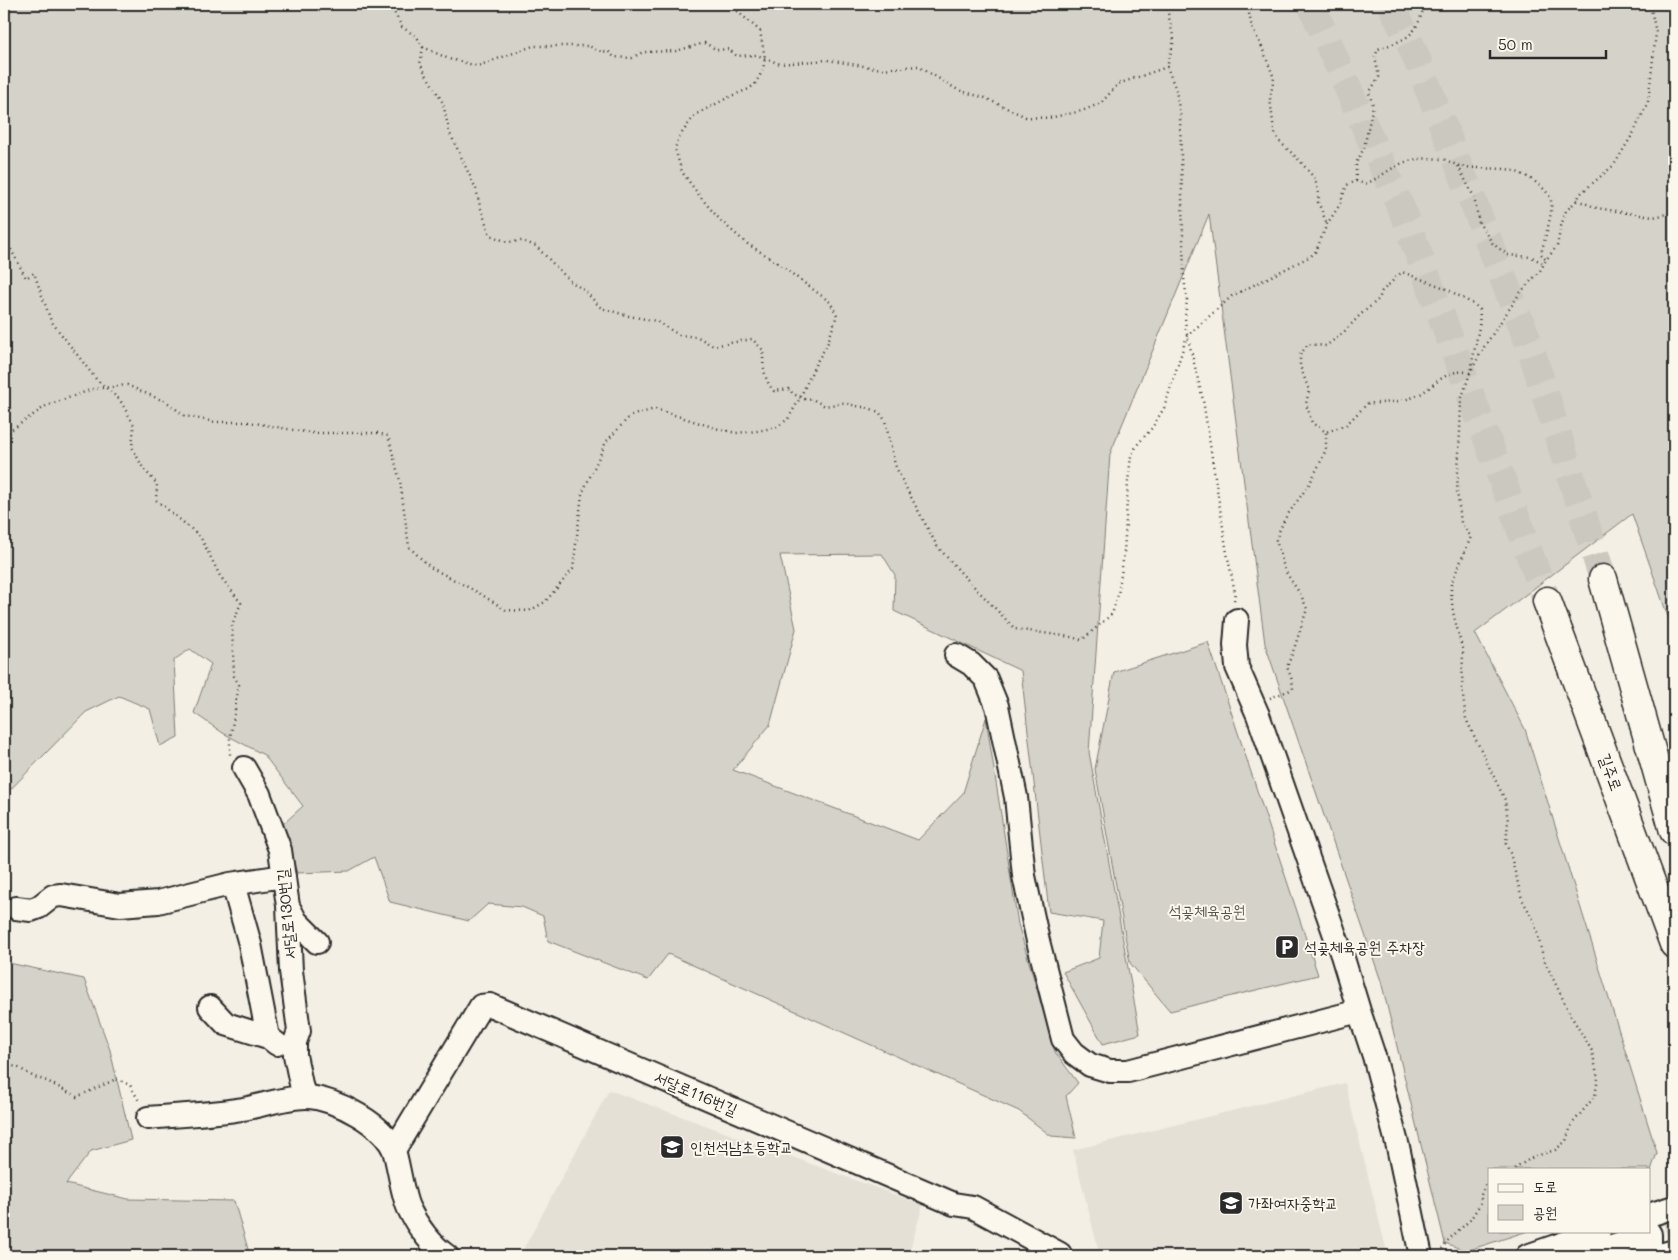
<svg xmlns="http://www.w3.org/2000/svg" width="1678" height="1260" viewBox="0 0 1678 1260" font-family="Mali,'Poor Story',sans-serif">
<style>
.built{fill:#e4e0d6}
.green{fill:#d5d2c9;stroke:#807e7a}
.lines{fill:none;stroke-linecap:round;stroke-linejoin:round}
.minor-tunnel{stroke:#cbc8bf;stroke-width:22;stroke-dasharray:22 11;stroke-linecap:butt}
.major-tunnel{stroke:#cbc8bf;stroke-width:28;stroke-dasharray:28 14;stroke-linecap:butt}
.minor-casing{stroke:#2b2b2b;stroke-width:26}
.major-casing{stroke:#2b2b2b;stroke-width:31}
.path{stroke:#2b2b2b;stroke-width:2.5;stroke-dasharray:1 4;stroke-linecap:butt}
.minor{stroke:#fbf7ec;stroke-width:22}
.major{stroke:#fbf7ec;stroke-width:28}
.labels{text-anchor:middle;stroke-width:4;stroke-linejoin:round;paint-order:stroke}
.street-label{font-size:16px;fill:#2b2b2b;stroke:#fbf7ec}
.park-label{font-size:16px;fill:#565552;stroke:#fbf7ec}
.poi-label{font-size:16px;fill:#2b2b2b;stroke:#fbf7ec;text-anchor:start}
</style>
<rect width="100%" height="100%" fill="#f3efe4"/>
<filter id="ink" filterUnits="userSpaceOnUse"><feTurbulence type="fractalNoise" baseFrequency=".02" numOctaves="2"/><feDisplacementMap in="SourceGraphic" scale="10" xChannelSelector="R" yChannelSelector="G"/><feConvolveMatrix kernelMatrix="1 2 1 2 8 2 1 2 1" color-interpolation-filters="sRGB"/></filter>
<g filter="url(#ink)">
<path class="built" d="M1345,1083L1388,1256H1100L1073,1150Z
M609,1090L923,1205L908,1256H532L524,1248Z"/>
<path class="green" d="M4,4H1674V634L1632,514L1475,633L1525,729L1657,1153L1649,1176V1169H1489V1231H1528L1466,1251L1445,1243L1381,981L1265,644L1209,214L1110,454L1089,752L1140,1034L1103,1044L1063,972L1099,958L1103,921L1049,912L1021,671L894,611L895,575L882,554L780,555L796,629L770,725L733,770L918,840L963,793L986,718L1018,924L1055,1052L1078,1083L1066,1096L1076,1138L1051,1136L1019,1111L668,954L648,980L548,941L543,916L522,907L488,904L469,921L390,902L374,857L349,871L297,873L282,825L303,806L264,755L223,733L194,713L211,664L190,649L174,660L178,737L160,746L150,709L119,696L86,712L4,796Z
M1208,642L1318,975L1170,1011L1130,963L1095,769L1114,672Z
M4,962L84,979L110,1050L131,1140L91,1151L66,1184L128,1199L234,1201L250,1256H4Z"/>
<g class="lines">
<path class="minor-tunnel" d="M1634,1239L1674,1229"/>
<path class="major-tunnel" d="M1311,4L1404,215L1547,601
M1391,4L1414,52L1530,346L1603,579"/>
<defs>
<path id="minor" d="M1237,620L1235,645L1237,667L1258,715L1342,955L1359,1011L1374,1056L1398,1147L1421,1256
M956,655L971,664L986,679L997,706L1016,797L1024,876L1038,941L1063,1039L1074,1053L1090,1065L1110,1071H1128L1359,1011
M244,768L259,794L280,850L288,906L291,971L299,1031L295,1042V1055L302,1089L307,1097
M233,884L250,944L268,1037
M288,906L296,921L317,942
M16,908L31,910L39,907L53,896L61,895L120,905L158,902L230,884L284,876
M210,1007L226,1024L268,1037L277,1044
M148,1118C179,1115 212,1114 243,1109C264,1105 285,1097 306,1097C333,1097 389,1126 395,1154C399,1168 403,1198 409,1209C417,1226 432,1246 447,1256
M394,1150L481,1006L490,1005L954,1204L973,1207L1060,1254L1061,1256
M1649,1215L1674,1207
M1527,1256L1599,1231
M1580,1256L1634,1239
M1644,1256L1650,1250V1234L1648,1231
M1656,1256L1674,1251"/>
<path id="major" d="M1603,579L1674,831
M1547,601L1674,944"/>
</defs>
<use href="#minor" class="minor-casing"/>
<use href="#major" class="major-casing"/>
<path class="path" d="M383,4L394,12L402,27L417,37L423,47L449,59L478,66L533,46H589L601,52L608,51L614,57L632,58L643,52L676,51L705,43L717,50L728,49L737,56L757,55L780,64L827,60L882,69L918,66L958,90L985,98L1026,117L1049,118L1082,111L1101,103L1118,84L1167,67L1176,90L1180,115L1184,278L1187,300L1185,317L1186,330L1203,400L1227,553L1235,593L1234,601
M1166,4L1174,40L1167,67
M1247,4L1252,28L1261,45L1274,78L1270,98L1274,131L1279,141L1300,161L1315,179L1319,194L1318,202L1327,224
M423,47L420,64L443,103L449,131L476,189L480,206L490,235L507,242L522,241L536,246L570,281L584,290L601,308L629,316L656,321L679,335L698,337L713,346L752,339L763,350C763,365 763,379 774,391L790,389L792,393L803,399L814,400L825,406L843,403L862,407H866L879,412L885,420L895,465L903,482L937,546L962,574L1015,629L1071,637L1082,640L1112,614L1118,595L1124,554L1128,482L1131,456L1137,445L1152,428L1164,408L1187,336L1232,296L1311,256L1316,251L1327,224L1339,206L1347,185L1356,181
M1458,166L1474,197L1479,223L1493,244L1508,255L1532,257L1544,264
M1356,181L1365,184C1385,176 1396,161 1419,159C1427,158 1439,158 1446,160C1451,162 1455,165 1460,166C1475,169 1490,168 1506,169C1520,171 1548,186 1551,201C1553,215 1544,240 1541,254L1546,260
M1356,181V163L1364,148L1373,105L1369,93L1379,77L1375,57L1378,49C1410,38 1415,37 1425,4
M1577,200L1597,208L1653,217L1674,213
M4,236L26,278L34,273L51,321L96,379L120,400L134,425L132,447L143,468L157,484L156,500L200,536L220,576L241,603L232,625L234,676L239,685L230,739V755
M1472,369L1484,347L1520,293L1540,271L1546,260L1557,246L1561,226L1566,211L1577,200L1580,194L1614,165L1634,132L1648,102L1656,33L1650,4
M1470,373C1449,367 1437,383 1422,393C1410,401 1382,404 1368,403L1346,425L1326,432L1312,423L1306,404L1309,390L1300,366V355L1308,344L1326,346L1344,332L1360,315L1379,299L1382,291L1402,272L1445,288L1475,305L1480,310L1479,327L1470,373L1461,400L1460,431L1457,491L1461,523L1471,537L1451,584V593L1453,612L1463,652L1462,689L1466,719L1505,800L1508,821L1506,844L1510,853L1522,899L1534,921L1544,960L1571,1016L1592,1051L1598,1078L1595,1096L1572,1124L1566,1141L1555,1150L1533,1157L1514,1169
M4,435L46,406L93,389L127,385L168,403L185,416L215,422H249L310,433H378L388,436L400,481L409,547L430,567L479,593L506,610L529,611L545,602L573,569L582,494L606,442L630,416L655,409L719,429L736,433L757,431L777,427L788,419L800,398L816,363L827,345L837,315L830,302L772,259L746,243L721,221L702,199L682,172L675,149L679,137L695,115L731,96L749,89L755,84L763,70L765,58L760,31L729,4
M1270,698L1293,689L1292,680L1287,667L1294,649L1307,609L1301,595L1285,571L1276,540L1280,529L1286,517L1310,483L1322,459L1326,449V432
M4,1063L19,1068L34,1077L47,1081L77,1097L114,1080L115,1079L130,1085L139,1101
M1439,1253L1449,1239L1470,1220L1482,1201L1480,1197L1486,1183H1489"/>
<use href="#minor" class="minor"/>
<use href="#major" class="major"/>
</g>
</g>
<defs>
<symbol id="parking-square" viewBox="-11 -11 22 22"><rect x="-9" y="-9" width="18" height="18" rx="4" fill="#2b2b2b" stroke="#fbf7ec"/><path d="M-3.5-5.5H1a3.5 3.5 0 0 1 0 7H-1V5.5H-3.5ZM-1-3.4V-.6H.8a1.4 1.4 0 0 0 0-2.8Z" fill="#fff"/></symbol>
<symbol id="school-square" viewBox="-11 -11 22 22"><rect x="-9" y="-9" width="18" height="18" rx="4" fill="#2b2b2b" stroke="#fbf7ec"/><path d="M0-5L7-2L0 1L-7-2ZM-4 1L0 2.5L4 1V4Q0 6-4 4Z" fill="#fff"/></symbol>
</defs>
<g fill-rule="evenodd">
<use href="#parking-square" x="1273" y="933" width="28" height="28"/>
<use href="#school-square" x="658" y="1133" width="28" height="28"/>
<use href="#school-square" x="1217" y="1189" width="28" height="28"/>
</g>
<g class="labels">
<g class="street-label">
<text transform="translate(1611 772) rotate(70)" y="6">길주로</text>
<text transform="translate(286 914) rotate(-95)" y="6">서달로130번길</text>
<text transform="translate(696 1093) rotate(23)" y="6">서달로116번길</text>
</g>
<g class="park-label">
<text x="1207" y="917">석곶체육공원</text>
</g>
<g class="poi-label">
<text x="1304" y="953">석곶체육공원 주차장</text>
<text x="690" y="1153">인천석남초등학교</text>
<text x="1248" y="1209">가좌여자중학교</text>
</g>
</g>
<rect width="1678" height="1260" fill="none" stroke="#fbf7ec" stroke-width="20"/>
<rect x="10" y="10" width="1658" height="1240" fill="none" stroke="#2b2b2b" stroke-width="2" filter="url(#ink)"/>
<rect x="1488" y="1168" width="162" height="65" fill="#fbf7ec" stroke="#a8a59f"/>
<rect x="1498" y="1184" width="25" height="8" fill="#fbf7ec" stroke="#a8a59f"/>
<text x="1533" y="1192" font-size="15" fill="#2b2b2b">도로</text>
<rect x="1498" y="1205" width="25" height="15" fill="#d5d2c9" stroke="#a8a59f"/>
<text x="1533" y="1218" font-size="15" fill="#2b2b2b">공원</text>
<path d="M1490 50v8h116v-8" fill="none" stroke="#2b2b2b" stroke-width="2.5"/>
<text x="1498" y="50" font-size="15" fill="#2b2b2b" stroke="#fbf7ec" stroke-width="4" paint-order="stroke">50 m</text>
</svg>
